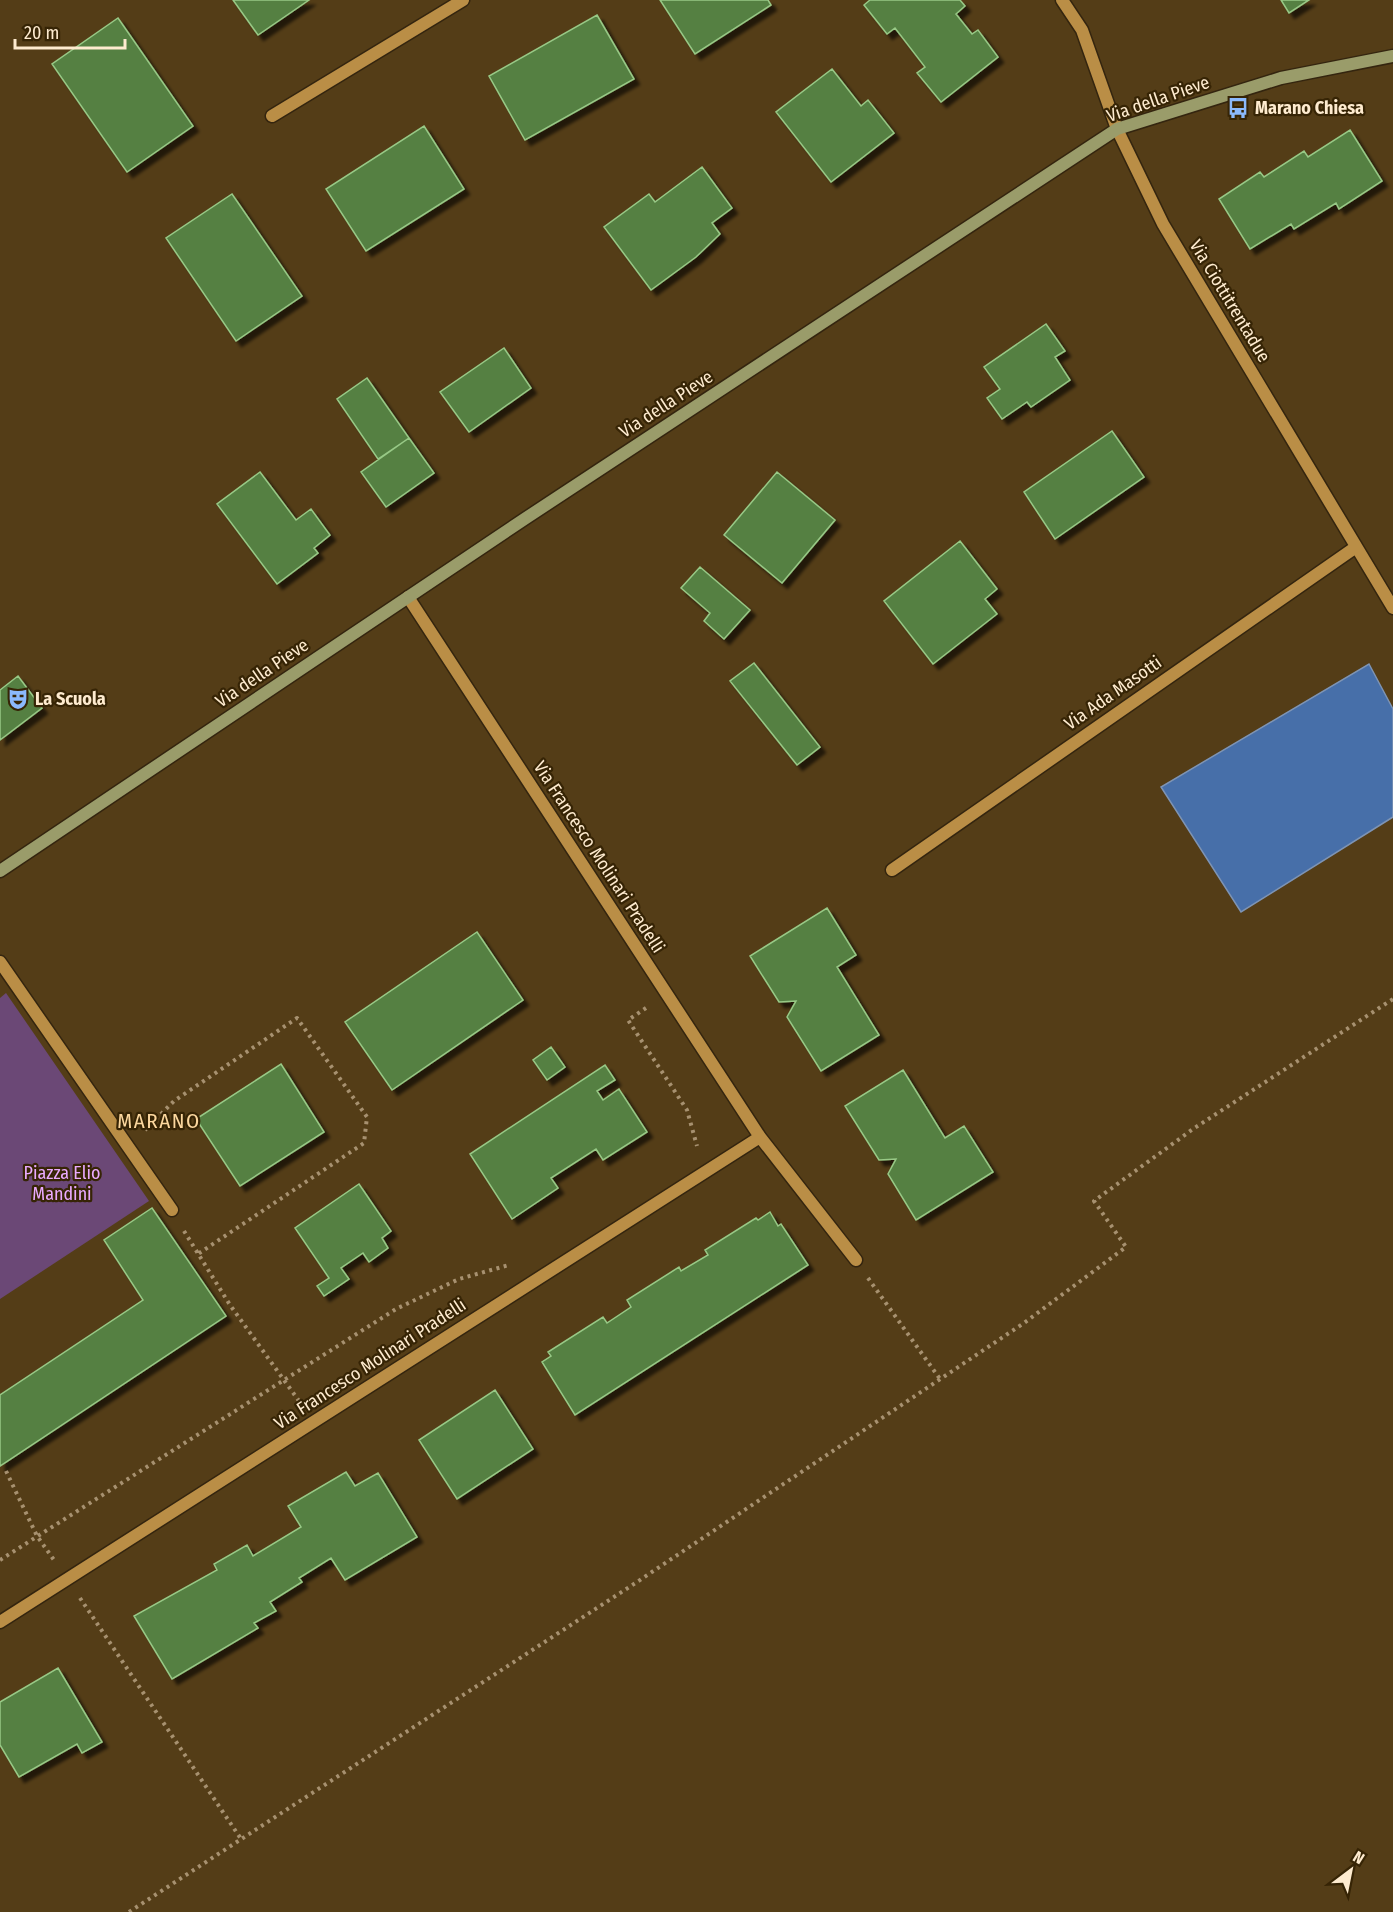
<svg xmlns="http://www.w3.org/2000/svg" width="1393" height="1912" viewBox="0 0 1393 1912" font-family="'Fira Sans Condensed',sans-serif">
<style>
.green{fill:#6b4876}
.water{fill:#476fa9;stroke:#7e94b4;stroke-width:1.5}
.building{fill:#548043;stroke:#98c986;stroke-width:1.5;filter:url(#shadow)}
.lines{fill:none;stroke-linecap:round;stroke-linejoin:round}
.street-casing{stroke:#34250f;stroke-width:15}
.secondary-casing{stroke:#34250f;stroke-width:15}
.path{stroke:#a79170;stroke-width:4;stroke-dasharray:3 4.5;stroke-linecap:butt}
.street{stroke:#ba8e46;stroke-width:12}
.secondary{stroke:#9a9c6a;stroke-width:12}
.labels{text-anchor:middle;stroke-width:4.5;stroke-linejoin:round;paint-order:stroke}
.street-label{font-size:18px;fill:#feebcf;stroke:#362405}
.poi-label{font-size:18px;font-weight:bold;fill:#feebcf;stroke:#362405;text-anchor:start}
.park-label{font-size:18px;fill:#eaabff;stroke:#362405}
.quarter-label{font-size:21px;letter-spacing:1.5px;fill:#fcd79e;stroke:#362405}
</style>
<defs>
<filter id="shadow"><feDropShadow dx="5.5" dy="5.5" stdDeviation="1.5" flood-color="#0009"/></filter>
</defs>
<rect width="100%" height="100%" fill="#543d17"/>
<path class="green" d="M6,993L149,1201L0,1299V998Z"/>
<path class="water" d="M1369,664L1393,709V817L1241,912L1161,787Z"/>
<path class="building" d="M233,0H309L258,35Z
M660,0H768L771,5L695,54Z
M870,0H960L965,6L956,14L972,34L978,30L998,57L941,102L917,73L925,67L895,28L887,34L864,5Z
M1281,0H1309L1289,13Z
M597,15L634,79L525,140L489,76Z
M118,18L193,126L127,172L52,64Z
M832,69L861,106L868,100L894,133L831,182L776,112Z
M424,126L464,189L366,251L326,189Z
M1350,130L1382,181L1339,209L1336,203L1294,229L1291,224L1250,249L1219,199L1260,172L1264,177L1304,151L1308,157Z
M702,167L732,208L712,223L720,234L696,257L651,290L604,227L649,194L655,202Z
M232,194L302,296L236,341L166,238Z
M1046,324L1065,351L1055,357L1070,380L1031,407L1027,402L1002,419L987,398L1000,389L984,367Z
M504,348L531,388L469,432L440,392Z
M367,378L409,438L378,459L337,399Z
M1112,431L1144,477L1055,539L1024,492Z
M409,438L434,473L386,507L361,472Z
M260,472L296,520L311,509L330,535L314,548L318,553L277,584L217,504Z
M777,472L835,520L782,583L724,535Z
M960,541L997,589L985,599L997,614L933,664L884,601Z
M700,567L750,610L724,639L704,621L710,613L681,588Z
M754,663L820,747L797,765L730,681Z
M18,676L42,708L0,740V690Z
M827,908L856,955L837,967L879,1035L821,1071L787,1017L796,1001L779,1002L750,956Z
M477,932L523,1000L392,1090L345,1022Z
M551,1047L565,1067L547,1080L533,1060Z
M281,1064L324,1132L240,1186L196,1119Z
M605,1065L615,1080L597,1091L603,1100L619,1089L647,1132L603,1160L596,1149L551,1178L558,1188L512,1219L470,1154Z
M903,1070L945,1138L964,1126L993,1172L916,1220L888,1174L896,1159L879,1160L845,1106Z
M359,1184L391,1231L382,1238L388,1248L369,1262L363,1253L341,1268L349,1279L324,1296L317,1286L329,1278L295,1228Z
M152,1208L226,1316L0,1466V1395L143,1300L104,1240Z
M770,1212L778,1226L781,1224L808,1265L575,1415L542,1362L551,1356L548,1352L603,1317L607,1323L631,1307L627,1300L679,1267L681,1271L708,1255L705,1250L756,1218L758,1220Z
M495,1390L533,1449L457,1499L419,1440Z
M346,1472L355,1486L378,1473L417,1537L345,1580L331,1558L299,1578L302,1582L270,1602L276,1611L254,1623L258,1628L172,1679L134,1616L217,1570L214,1564L247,1545L253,1556L301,1527L288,1506Z
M58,1668L102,1742L82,1753L77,1744L19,1777L0,1745V1702Z"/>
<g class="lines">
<defs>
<path id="street" d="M1062,0L1082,30L1117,129L1163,224L1393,608
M272,116L463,0
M408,597L760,1137L856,1260
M892,870L1356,547
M0,962L172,1210
M0,1622L760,1137"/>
<path id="secondary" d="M0,871L526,518L1117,129L1281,78L1393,56"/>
</defs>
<use href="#street" class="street-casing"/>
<use href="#secondary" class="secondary-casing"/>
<path class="path" d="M646,1008L628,1020L687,1110L697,1146
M145,1130L174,1101L297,1018L367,1117L364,1143L198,1254
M184,1231L230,1305L299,1401
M868,1278L940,1379
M6,1471L37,1536L54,1560
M0,1560L396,1309L459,1279L509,1265
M80,1598L241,1839
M129,1912L637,1582L1024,1323L1126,1247L1094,1201L1193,1129L1393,999"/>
<use href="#street" class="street"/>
<use href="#secondary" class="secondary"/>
</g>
<defs>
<symbol id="bus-bare" viewBox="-9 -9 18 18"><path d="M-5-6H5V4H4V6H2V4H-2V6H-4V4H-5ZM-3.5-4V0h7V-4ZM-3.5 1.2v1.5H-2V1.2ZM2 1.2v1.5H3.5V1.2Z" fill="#8bb9fc" stroke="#362405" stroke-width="2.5" paint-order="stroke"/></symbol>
<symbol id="theatre-bare" viewBox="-9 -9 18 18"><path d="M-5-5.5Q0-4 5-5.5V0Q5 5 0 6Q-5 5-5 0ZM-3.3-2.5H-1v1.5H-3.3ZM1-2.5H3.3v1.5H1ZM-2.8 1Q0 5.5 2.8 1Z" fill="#8bb9fc" stroke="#362405" stroke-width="2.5" paint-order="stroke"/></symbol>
</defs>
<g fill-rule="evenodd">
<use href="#bus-bare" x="1223" y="93" width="30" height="30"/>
<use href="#theatre-bare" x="3" y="684" width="30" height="30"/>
</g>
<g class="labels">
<g class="street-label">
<text transform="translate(1158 99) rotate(-19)" y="6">Via della Pieve</text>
<text transform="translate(1230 301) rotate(59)" y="6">Via Ciottitrentadue</text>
<text transform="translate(666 404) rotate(-33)" y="6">Via della Pieve</text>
<text transform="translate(262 673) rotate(-34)" y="6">Via della Pieve</text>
<text transform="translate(1113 693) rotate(-35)" y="6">Via Ada Masotti</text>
<text transform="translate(599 857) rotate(57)" y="6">Via Francesco Molinari Pradelli</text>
<text transform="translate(370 1364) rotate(-33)" y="6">Via Francesco Molinari Pradelli</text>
</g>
<g class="poi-label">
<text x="1255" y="114">Marano Chiesa</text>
<text x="35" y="705">La Scuola</text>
</g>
<g class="park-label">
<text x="62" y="1179">Piazza Elio<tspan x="62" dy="21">Mandini</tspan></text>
</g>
<g class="quarter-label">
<text x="159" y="1128">MARANO</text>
</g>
</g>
<g transform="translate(1351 1870) rotate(32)" stroke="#362405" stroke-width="4.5" paint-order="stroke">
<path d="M0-4.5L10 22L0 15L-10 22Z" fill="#feebcf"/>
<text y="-9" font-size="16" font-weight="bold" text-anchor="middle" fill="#feebcf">N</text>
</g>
<path d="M15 39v9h110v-9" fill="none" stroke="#feebcf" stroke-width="3"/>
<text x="24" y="39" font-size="18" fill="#feebcf" stroke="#362405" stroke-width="4.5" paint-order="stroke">20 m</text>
</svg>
